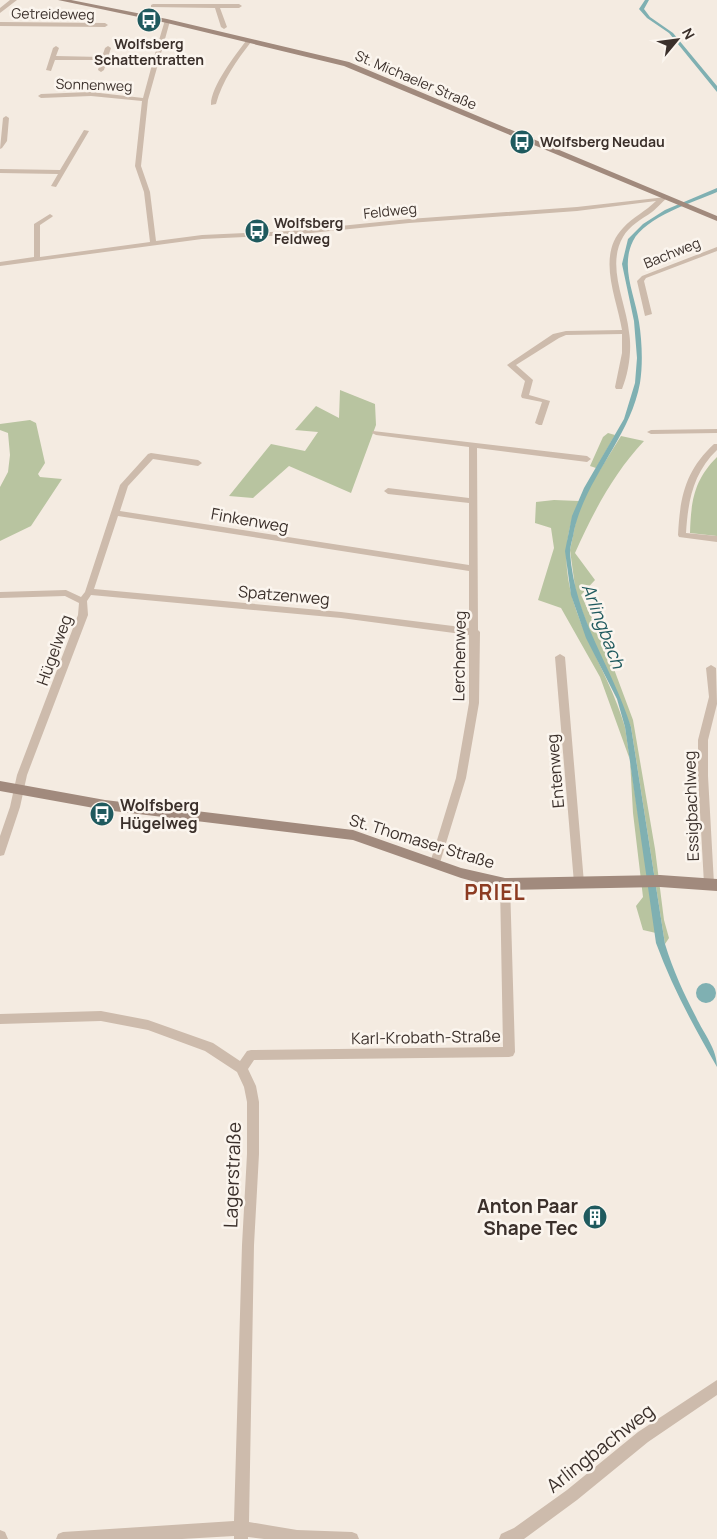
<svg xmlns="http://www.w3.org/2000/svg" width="717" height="1539" viewBox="0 0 717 1539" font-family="Manrope,sans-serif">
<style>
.green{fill:#b8c4a0}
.water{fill:#7fb0b2}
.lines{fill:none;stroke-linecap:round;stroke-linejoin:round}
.minor{fill:#cdbbac;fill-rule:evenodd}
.tertiary{fill:#cdbbac;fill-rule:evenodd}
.secondary{fill:#a18a7d;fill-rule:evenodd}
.labels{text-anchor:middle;stroke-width:5;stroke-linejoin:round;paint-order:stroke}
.far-street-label{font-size:14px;fill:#3b302b;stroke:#fbf5ee}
.far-poi-label{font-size:14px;font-weight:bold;fill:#3b302b;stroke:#fbf5ee;text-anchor:start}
.street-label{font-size:16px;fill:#3b302b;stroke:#fbf5ee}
.poi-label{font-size:16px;font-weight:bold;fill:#3b302b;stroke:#fbf5ee;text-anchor:start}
.water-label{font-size:18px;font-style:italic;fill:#1f5a5e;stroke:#fbf5ee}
.near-street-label{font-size:19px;fill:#3b302b;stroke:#fbf5ee}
.near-poi-label{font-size:19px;font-weight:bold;fill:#3b302b;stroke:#fbf5ee;text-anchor:end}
.district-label{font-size:21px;font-weight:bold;letter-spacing:1px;fill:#8c3b22;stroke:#fbf5ee}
</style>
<rect width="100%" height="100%" fill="#f4ebe1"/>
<path class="green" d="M340,390L375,404L376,425L351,493L289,466L253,498L229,496L271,444L305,451L318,432L295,430L316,406L339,418Z
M30,420L36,423L45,463L38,474L40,477L62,479L31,526L0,541V487L8,472L10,455L8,433L0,430V424Z
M608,433L615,435L596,468L590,466L603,437Z
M621,436L644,441C613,474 593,513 575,553L595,580L581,595L605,645L633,720L655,849L664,920L669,938L665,944L631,727L592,638L576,594L570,550L577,516L588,489Z
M717,457V536L690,533C691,501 694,480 717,457Z
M554,500L579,501C540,588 602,648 625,727L656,933L643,930L636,906L643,897L633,813L630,760L600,677L561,608L538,600L554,548L551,528L535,523L536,502Z"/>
<path class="water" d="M645,0H649L644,9L650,17L673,33L717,86V92L669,33L647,18L639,9Z
M717,188V192C694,202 645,217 633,241C620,267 635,295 639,322C642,341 643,364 640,383C630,438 586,477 574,531C573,538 570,546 570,553C575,620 612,666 631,727L665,944C673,970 684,994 696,1017C704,1034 717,1049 717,1067C694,1027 672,987 656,943L625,727L617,699L586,638L571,595L565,551L572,516L584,488L624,419L635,383L637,358L634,321L622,264L628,239L643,224L665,210Z
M696 993a10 10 0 1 1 20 0a10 10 0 1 1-20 0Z"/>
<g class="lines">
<path class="minor" d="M153,4H239L242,6L239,8H220L227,27L224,29L221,27L215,8L151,7V5Z
M165,20L170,21L148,100L141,166L150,192L156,241L202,235L291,231L409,219L577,207L666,197V199C662,202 657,208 652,212C642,219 629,226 623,237C606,266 626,302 629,332C632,349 629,372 622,389H616L615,387L622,353V334L566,335L559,338L516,365L533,380L529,395L550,401L542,425H539L535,423L542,402L522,398L521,396L525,381L507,365L553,334L566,331L622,330C617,298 596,256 623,228C633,217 646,211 656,201L577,211L409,223L291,235L202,239L0,266V262L34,257V224L50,214L53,216L52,217L40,225V257L150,242L144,192L135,166L142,101L91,96L41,98L38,96L41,94L91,92L143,98L153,61L107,60L104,70L101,72L98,70L101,60H55L51,71L46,70L53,48L56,46L59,48L56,56L102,57L105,48L108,46L111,48L108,57H154Z
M0,22L105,23L108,25L105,27L0,26Z
M246,41L251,42C237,60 222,81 216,104L211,105C210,88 235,55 246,41Z
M6,116L9,118L7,141L2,148L0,149L3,118Z
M84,130L89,131L56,187L51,186L58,174L0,173V169L60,170Z
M717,247V251L646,278L644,281L652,314L645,316L637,281L642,276Z
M717,429V433L651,434L647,432L651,430Z
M373,431L587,456L591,459L587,462L477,448L478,630L480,632L479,703L466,778L439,866L435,867L431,866L430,863L456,778L469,703V635L341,618L91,595L87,601L88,615L27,775L20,807L4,855L0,856V836L10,807L17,775L78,615L79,603L65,596L0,598V592L66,590L81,597L85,592L120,485L148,454L151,453L198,460L202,463L198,466L153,459L128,486L120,511L469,565V503L388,494L384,491L388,488L469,498V447L376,435L372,433ZM118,516L469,571V628L341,612L94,589Z
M714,444H717V450C693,473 688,501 686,533L717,536V542L679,537L678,535C680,497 685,471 714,444Z
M560,654L565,657L584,883L583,886L579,887L575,886L574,883L555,657Z
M711,665L716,668L717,704L708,740V776L714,884L713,887L709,888L705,887L704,884L698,776V740L709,697L706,668Z
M505,880L509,881L510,884L515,1052L513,1056L509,1057L254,1060L248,1069L256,1086L259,1102V1154L254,1245L249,1522L297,1530L352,1532L357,1534L359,1539H264L248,1537V1539H234V1536L182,1539H56L58,1534L63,1532L234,1521L242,1245L247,1154V1102L244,1087L237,1072L205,1051L148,1030L101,1021L0,1024V1014L101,1011L148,1020L213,1043L240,1061L247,1051L251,1050L503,1047L500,884L501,881Z
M717,1380V1395L648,1442L577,1500L524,1539H499L501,1534L514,1528L567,1490L638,1432Z
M0,1530L5,1532L8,1539H0Z"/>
<path class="tertiary" d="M10,0H17L0,13V8Z"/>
<path class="secondary" d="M58,0H71L167,19L349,62L717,216V221L344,66L167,23Z
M0,781L105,800L353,830L461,868L505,878L660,875L717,879V891L660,887L505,890L461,878L353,840L105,810L0,791Z"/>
</g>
<defs>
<symbol id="bus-disc" viewBox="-11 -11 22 22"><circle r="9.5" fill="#1f5a5e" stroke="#fbf5ee"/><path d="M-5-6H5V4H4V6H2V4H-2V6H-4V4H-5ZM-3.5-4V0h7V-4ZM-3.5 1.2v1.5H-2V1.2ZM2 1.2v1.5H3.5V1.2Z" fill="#fff"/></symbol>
<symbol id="building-disc" viewBox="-11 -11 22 22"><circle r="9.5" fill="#1f5a5e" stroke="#fbf5ee"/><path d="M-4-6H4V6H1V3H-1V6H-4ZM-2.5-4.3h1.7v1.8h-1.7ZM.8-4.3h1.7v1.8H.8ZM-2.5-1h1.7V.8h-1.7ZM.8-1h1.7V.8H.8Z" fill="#fff"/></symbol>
</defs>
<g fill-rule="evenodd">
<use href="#bus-disc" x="135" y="6" width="28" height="28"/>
<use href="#bus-disc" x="508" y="128" width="28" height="28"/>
<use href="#bus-disc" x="243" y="217" width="28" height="28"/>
<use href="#bus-disc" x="88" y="800" width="28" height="28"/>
<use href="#building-disc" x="581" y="1203" width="28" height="28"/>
</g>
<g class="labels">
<g class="far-street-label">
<text transform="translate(53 14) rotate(1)" y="5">Getreideweg</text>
<text transform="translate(416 80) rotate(23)" y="5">St. Michaeler Straße</text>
<text transform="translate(94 85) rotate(2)" y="5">Sonnenweg</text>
<text transform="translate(390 211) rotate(-6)" y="5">Feldweg</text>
<text transform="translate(672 253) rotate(-22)" y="5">Bachweg</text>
</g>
<g class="far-poi-label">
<text x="149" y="49" text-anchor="middle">Wolfsberg<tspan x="149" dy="16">Schattentratten</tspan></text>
<text x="540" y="147">Wolfsberg Neudau</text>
<text x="274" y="228">Wolfsberg<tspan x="274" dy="16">Feldweg</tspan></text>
</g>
<g class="street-label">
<text transform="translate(250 520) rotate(10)" y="6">Finkenweg</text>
<text transform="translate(284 595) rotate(5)" y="6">Spatzenweg</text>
<text transform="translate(54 650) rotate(-70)" y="6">Hügelweg</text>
<text transform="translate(459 656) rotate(-89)" y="6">Lerchenweg</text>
<text transform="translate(555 771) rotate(-95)" y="6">Entenweg</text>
<text transform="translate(691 806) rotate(-92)" y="6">Essigbachlweg</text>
<text transform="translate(422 841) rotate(17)" y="6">St. Thomaser Straße</text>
<text transform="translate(426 1037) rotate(-1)" y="6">Karl-Krobath-Straße</text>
</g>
<g class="poi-label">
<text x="120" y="811">Wolfsberg<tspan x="120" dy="18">Hügelweg</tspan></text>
</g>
<g class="water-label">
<text transform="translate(603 626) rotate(69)" y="6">Arlingbach</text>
</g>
<g class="near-street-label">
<text transform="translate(232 1175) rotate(-88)" y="7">Lagerstraße</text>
<text transform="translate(600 1448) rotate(-38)" y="7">Arlingbachweg</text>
</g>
<g class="near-poi-label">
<text x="578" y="1213">Anton Paar<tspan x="578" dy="22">Shape Tec</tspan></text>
</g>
<g class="district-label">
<text x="495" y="900">PRIEL</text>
</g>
</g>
<g transform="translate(677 40) rotate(61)" stroke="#fbf5ee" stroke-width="4" paint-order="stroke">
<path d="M0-4L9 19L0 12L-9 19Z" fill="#3b302b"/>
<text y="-8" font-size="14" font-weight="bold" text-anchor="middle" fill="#3b302b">N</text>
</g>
</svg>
